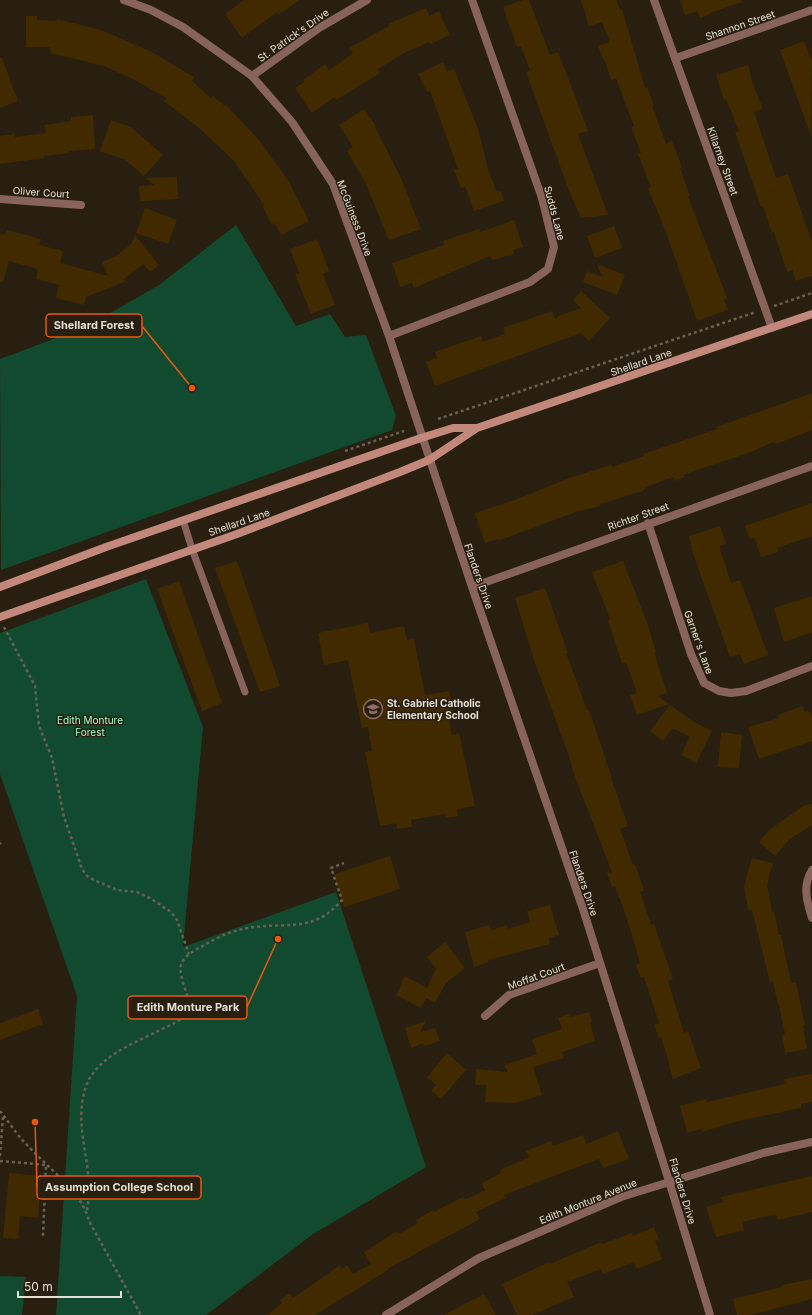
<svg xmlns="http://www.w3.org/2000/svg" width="812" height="1315" viewBox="0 0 812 1315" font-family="Inter,sans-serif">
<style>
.green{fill:#124a30}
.building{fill:#412a00}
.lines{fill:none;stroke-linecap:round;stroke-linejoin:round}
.path{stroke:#696153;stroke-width:2.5;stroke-dasharray:3 3;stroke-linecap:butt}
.lane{stroke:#88635b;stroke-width:7}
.street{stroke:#88635b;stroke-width:8}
.secondary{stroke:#c3887c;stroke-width:8}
.labels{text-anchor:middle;stroke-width:3;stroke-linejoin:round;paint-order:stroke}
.street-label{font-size:10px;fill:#e5dfd5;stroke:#281f10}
.poi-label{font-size:10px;font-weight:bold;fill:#e5dfd5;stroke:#281f10;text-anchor:start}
.park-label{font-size:10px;fill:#a0fcc9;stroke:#281f10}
.leader{fill:none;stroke:#e8590c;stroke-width:1.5}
.callout-dot{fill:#e8590c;stroke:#281f10;stroke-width:1.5}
.callout{fill:#281f10;stroke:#e8590c;stroke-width:1.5}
.callout-label{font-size:11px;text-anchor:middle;font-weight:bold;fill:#e5dfd5}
</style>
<rect width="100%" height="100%" fill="#281f10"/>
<path class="green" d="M236,225L296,326L330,314L345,337L366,335L396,416L392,430L1,570L0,359L88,326L159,285Z
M146,579L203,727L183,947L336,892L426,1167L313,1234L206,1315H56L77,996L0,774V633Z
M0,1276L26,1277L22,1315H0Z"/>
<path class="building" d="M244,0H300L278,15L277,12L242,38L225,14Z
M523,0H529L550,55L558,52L569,80L588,131L578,134L608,215L581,218L569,191L526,72L530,70L521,46L517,47L503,7Z
M581,0H616L620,9H622L645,88L647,87L654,106H652L666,144L672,141L682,167L680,168L690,196H688L727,298L724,300L728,310L697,321L667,235L648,188L651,187L638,154L641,153L631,127L634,126L616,78L611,80L605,61H604L598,46L610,42L602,22L589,26Z
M680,0H742V2L710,13V14L700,18L697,11L685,15Z
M426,8L429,16L439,11L450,35L430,44L429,42L404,53L378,69L380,73L336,100L335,97L312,113L295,88L304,82L303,80L325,64L329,70L341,62L353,53L349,48L389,26L388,24Z
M26,16H37V20L57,21V19L101,30L150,51L194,77L192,81L211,98L213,96L225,106L226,105L259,140L288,180L309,221L281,235L275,223L272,225L262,206L264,205L234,161L199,128L164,101L166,98L137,81L104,66L50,53L51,47H26Z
M804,41L812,61L811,136L780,50Z
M0,58H2L18,101L0,108Z
M443,62L447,71L454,69L459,81L478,129L488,169L497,192L501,191L504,201L474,211L465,187L461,188L454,170L458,169L430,91L427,92L418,74Z
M748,65L752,81L763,109L754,112L776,178L788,174L812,242V276L795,281L793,270L787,272L774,232L772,233L763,206L761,207L735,132L739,131L726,99L724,100L716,75Z
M364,109L376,126L375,127L400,176L421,229L389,240L366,184L347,151L353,147L339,125Z
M93,115L95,149L69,151V153L44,156V158L0,164V136L15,134V137L46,133L44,125L71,121V117Z
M111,120L131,127L163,155L144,176L124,159L100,151Z
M177,177L178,199L140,201L139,186L154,185L146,178Z
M145,208L177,220L168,244L136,233Z
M514,220L523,247L513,250L514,254L492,260L490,256L414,288L412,283L400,287L392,263L444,245L443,241L479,229L480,232Z
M614,226L622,248L595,258L587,236Z
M7,230L41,239L39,245L63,251L60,263L108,276L102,262L116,256L131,244L135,235L159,265L150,272L143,264L123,280L127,281L86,297L84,305L56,298L59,285L36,279L38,269L9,261L3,282H0V234L5,235Z
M317,239L329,271L323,274L335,305L311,314L295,274L299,273L290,249Z
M597,264L625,275L617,295L583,282L587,271L602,277Z
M581,291L610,318L589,341L581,333L435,386L426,362L437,358L435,352L481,336L483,342L505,334L503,328L552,311L555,319L558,316L581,308L573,300Z
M812,393V430L784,441L775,444L774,442L748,453L694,471L684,475L685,477L674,481L673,477L646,487L643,491L600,504L601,506L576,512L498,541L497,539L485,543L475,513L515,500L569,478L611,465L612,467L644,456L643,454L717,429L716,427Z
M812,503V536L777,548L778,552L761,557L755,538L750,539L745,526Z
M720,526L726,544L719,546L731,583L740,580L768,655L744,664L740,654L730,657L691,548H692L689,536Z
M237,561L280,686L260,692L215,568Z
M623,561L647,622L656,652L655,653L658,666L667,693L658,696L669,704L637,715L630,695L637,693L626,662L622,664L608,620L610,619L592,572Z
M179,581L222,703L202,711L157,589Z
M545,588L568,653H566L587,710H589L612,778H611L628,826L620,829L633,865L635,864L644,890L640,892L651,925L654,924L673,979L668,981L684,1033L688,1031L701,1068L673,1079L669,1066H670L661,1037L659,1038L654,1025L659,1023L644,977L641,978L636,965L640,963L631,932L620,898H619L615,886L612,887L607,873L612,872L575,777L569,756L535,663L515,598Z
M812,596V632L784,642L774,608Z
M368,623L370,633L404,626L407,640L414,639L425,695L449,691L453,712L448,713L452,735L459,733L475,806L457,809L458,816L446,818L445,814L411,820L412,827L397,829L396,823L380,826L365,752L372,751L368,727L362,728L348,660L324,665L318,633Z
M670,705L694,722L712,731L696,763L681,755L690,737L673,728L663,741L650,731Z
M802,706L805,712L809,711L812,717V741L759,759L748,727L779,718L778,715Z
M721,732L742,735L739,768L718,767Z
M812,804V825L791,838L775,856L759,842L769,830L803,806Z
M390,856L400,889L344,907L334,874Z
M752,858L773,863L767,885L772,912L774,911L779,935H781L791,983L796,982L805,1025L803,1026L807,1049L785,1053L782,1035L785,1034L779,1005H778L773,981L770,982L752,910H748L744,886Z
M550,905L559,935L549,938L550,944L488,960L489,962L474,967L465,932L489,925L491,930L507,925L508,929L530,922L527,911Z
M445,942L465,968L446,983L435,1003L426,998L421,1008L396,995L405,976L427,988L436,969L427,957Z
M38,1009L43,1024L0,1040V1023Z
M589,1012L592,1022L590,1023L595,1041L562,1052L564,1058L533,1067L542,1095L515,1103L485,1102L486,1085H475L476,1069L507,1072L505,1065L537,1054L532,1039L562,1029L558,1018L569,1014L570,1017Z
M426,1021L420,1032L435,1028L440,1041L424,1046L423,1043L411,1048L405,1028Z
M447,1053L466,1070L441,1099L431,1090L436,1085L427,1077Z
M812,1074V1102L801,1104V1108L738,1121L702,1132V1129L687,1133L680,1106L706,1099L707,1102L785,1084L784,1079Z
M618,1131L629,1159L603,1168L599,1159L504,1195L506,1198L476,1212L480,1219L387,1269L388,1270L315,1315H267L282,1303L280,1300L290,1293L293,1298L340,1265L342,1269L347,1265L353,1274L371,1264L364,1252L397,1231L399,1234L418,1223L416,1220L433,1210L434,1212L463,1197L465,1200L485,1190L482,1183L501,1173L500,1170L529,1157L526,1151L551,1141L553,1146L583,1135L586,1144Z
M9,1173L41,1176L38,1218L20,1216L18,1239L3,1238Z
M812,1176V1212L777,1220L776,1214L742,1222L744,1230L716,1237L706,1207L723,1202L721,1197Z
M654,1227L659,1240L655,1241L662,1259L637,1269L634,1262L603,1274L601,1269L567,1282L574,1297L532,1315H517L502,1284L549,1262L550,1264L601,1242L602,1244L632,1233L633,1236Z
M812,1279V1299L751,1315H737L733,1299L782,1287V1285Z
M484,1294L496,1315H444Z"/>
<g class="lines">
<path class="path" d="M774,306L812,293
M438,419L756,312
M345,451L404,431
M4,627L35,686L39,726L52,758L64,817L82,869L87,876L94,880L117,890L137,892L150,898L171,912L177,920L189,954
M0,844L1,843
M0,1111C9,1122 17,1135 27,1145C46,1166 83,1193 89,1221L141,1315
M0,1156L3,1116
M0,1161L46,1165L43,1236
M87,1210C88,1203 90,1194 89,1186C88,1154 76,1125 84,1093C92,1058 131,1045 160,1030C173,1024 184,1020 190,1007C189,996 178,975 181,965C183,957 193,951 201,947C217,937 235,929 255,927C276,924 298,928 318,919C328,915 335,907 342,900L331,868L344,863"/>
<path class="lane" d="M183,520L192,549L245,692"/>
<path class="street" d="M124,0L151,10L183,27L252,76L292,122L333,184L389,336L472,587L583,909L669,1181L710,1315
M654,0L772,328
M676,58L812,10
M252,76L319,28L367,0
M0,199L81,205
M389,336L530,282L548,269L554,247L542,198L472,0
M648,523L691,654L704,683L719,691L731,693L746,691L812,666
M472,587L812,466
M812,870C802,886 807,902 812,918
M485,1016L509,995L600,963
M386,1315L479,1258L621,1197L763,1153L812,1142"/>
<path class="secondary" d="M0,587L106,547L421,438L453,428H476
M0,617L237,534L400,472L429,460L477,428L812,314"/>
</g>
<defs>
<symbol id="school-ring" viewBox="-11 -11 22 22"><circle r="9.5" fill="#281f10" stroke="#8d6e63" stroke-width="1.5"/><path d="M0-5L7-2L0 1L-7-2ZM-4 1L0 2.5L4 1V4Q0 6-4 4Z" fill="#8d6e63"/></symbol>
</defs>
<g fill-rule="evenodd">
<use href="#school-ring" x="362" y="698" width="22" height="22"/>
</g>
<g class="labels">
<g class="street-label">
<text transform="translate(740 25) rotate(-19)" y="4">Shannon Street</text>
<text transform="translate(293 35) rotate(-35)" y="4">St. Patrick's Drive</text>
<text transform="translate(723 161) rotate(70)" y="4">Killarney Street</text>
<text transform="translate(41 192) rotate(4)" y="4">Oliver Court</text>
<text transform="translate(555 213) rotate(75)" y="4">Sudds Lane</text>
<text transform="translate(355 218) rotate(69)" y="4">McGuiness Drive</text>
<text transform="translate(641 362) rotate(-19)" y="4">Shellard Lane</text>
<text transform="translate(638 516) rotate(-20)" y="4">Richter Street</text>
<text transform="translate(239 522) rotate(-19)" y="4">Shellard Lane</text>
<text transform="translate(479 576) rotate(71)" y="4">Flanders Drive</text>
<text transform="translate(699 642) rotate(70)" y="4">Garner's Lane</text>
<text transform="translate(584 883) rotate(71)" y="4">Flanders Drive</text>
<text transform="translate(536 976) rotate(-20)" y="4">Moffat Court</text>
<text transform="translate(683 1191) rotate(73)" y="4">Flanders Drive</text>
<text transform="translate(588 1201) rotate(-22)" y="4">Edith Monture Avenue</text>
</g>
<g class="poi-label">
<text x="387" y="707">St. Gabriel Catholic<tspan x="387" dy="12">Elementary School</tspan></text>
</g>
<g class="park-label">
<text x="90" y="724">Edith Monture<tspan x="90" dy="12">Forest</tspan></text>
</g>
</g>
<path class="leader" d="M192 388L142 326M278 939L247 1007M35 1122L37 1187"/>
<g class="callout-dot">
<circle cx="192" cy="388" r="4"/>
<circle cx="278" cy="939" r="4"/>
<circle cx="35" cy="1122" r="4"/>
</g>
<g class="callout">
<rect x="46" y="314" width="96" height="23" rx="4"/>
<rect x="128" y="996" width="119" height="23" rx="4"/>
<rect x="37" y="1176" width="164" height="23" rx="4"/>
</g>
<g class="callout-label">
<text x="94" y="329">Shellard Forest</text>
<text x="188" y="1011">Edith Monture Park</text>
<text x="119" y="1191">Assumption College School</text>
</g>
<path d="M18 1291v6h103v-6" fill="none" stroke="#e5dfd5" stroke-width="2"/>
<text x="24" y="1291" font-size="12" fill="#e5dfd5" stroke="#281f10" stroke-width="3" paint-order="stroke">50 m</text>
</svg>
